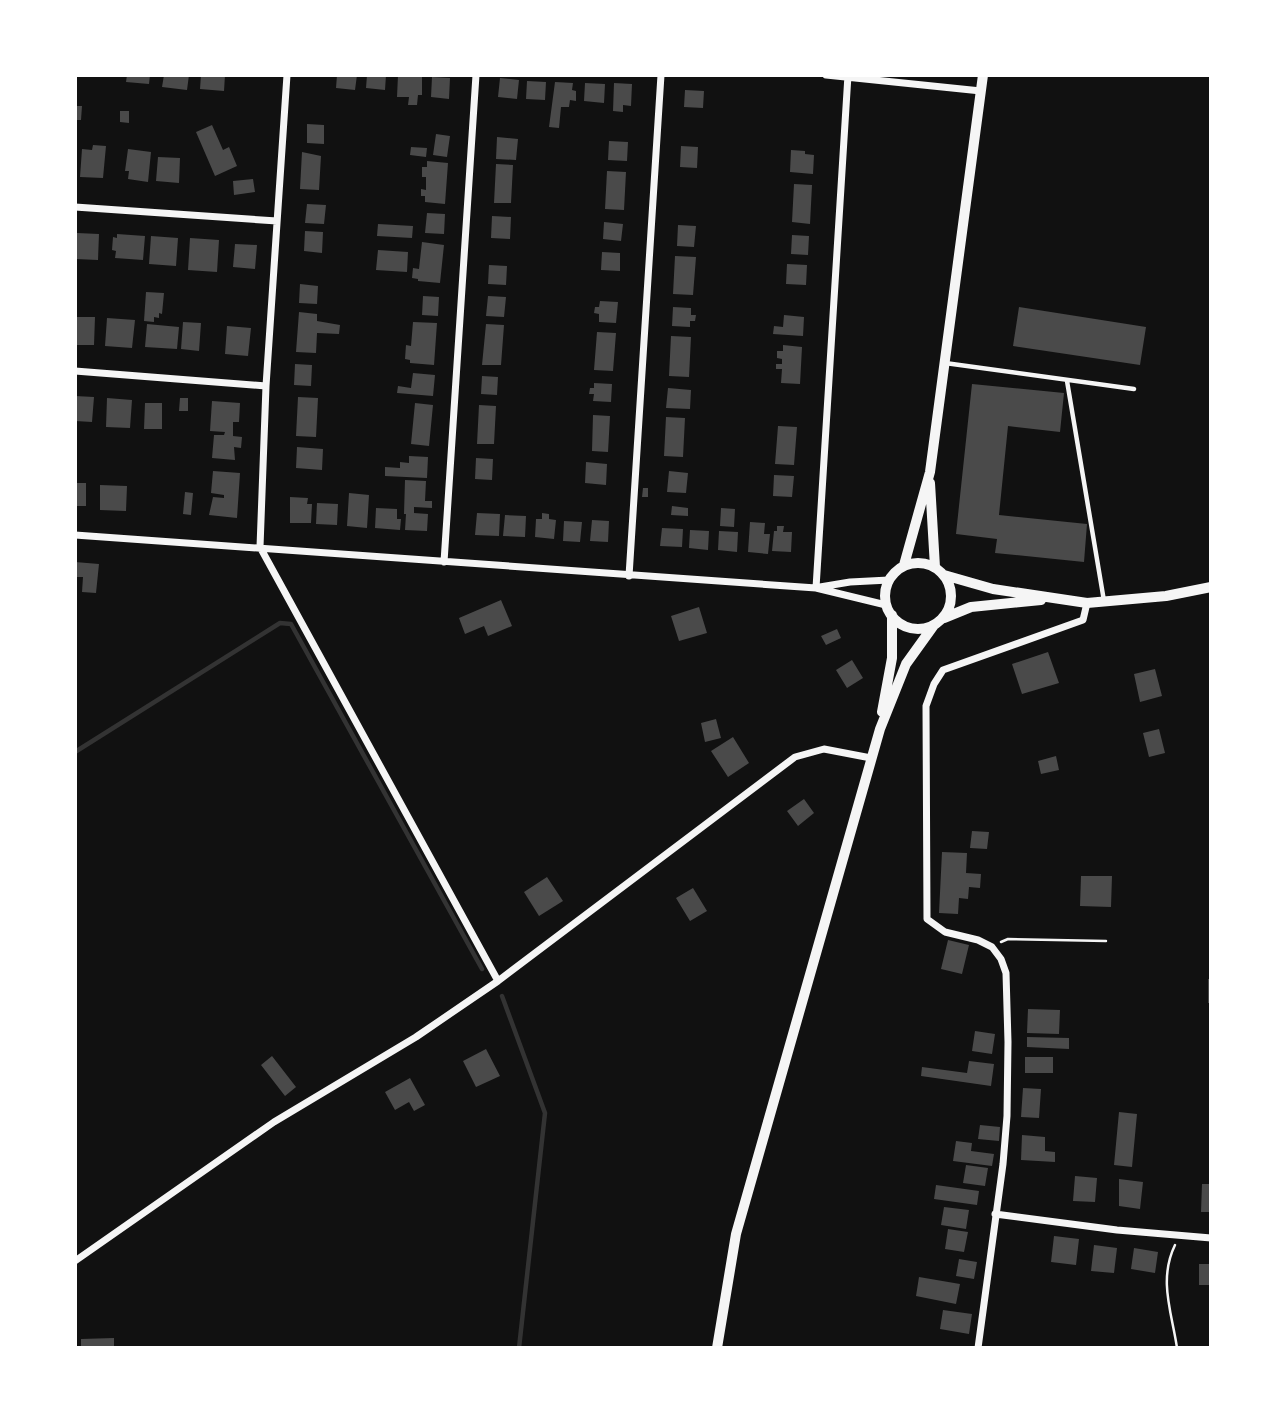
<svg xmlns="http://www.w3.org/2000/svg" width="1286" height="1423" viewBox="0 0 1286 1423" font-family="Ubuntu,sans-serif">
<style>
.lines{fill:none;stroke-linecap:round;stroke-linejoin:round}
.stream{stroke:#333;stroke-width:4.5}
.building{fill:#4a4a4a}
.path{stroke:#f5f5f5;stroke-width:2.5}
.service{stroke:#f5f5f5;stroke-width:4.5}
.minor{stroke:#f5f5f5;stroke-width:7}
.tertiary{stroke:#f5f5f5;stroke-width:10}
</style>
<rect width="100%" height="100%" fill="#111"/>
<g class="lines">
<path class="stream" d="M75,752L280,623L291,624L482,969
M502,996L545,1113L519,1348"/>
</g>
<path class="building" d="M127,75H150L149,84L126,82Z
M164,75H189L187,90L162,87Z
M201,75H225L224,91L200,89Z
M337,75H357L355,90L336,88Z
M367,75H386L385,90L366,88Z
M398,75H422V95H418L417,105H408L409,97H397Z
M432,77L450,78L449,99L431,97Z
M500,78L519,80L517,99L498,97Z
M527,81L546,82L545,100L526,99Z
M555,82L573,83L572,90L576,91V101L570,100L569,107H561L559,128L549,127Z
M585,83L605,84L604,103L584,101Z
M614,83L632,84L631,106L623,105V112L613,111Z
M685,90L704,91L703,108L684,107Z
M75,106H82L81,120H75Z
M120,111H129V123L120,122Z
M307,124L324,125V144L307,143Z
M212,125L223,150L229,147L237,166L215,176L196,132Z
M436,134L450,136L447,157L433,155Z
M497,137L518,139L516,160L496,159Z
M609,141L628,142L627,161L608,160Z
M93,145L106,146L103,178L80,177L82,149L92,150Z
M681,146L698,147L697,168L680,167Z
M411,147L427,148L426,157L410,155Z
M128,149L151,152L148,182L128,179L129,171H125Z
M791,150L805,151V154L814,155L813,174L790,172Z
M302,152L321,156L319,190L300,189Z
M158,157L180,158L179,183L156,181Z
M427,161L448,163L445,204L425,202V196H421V189L426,190V177H422V167H427Z
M496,164L513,165L511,203H494Z
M607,171L626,172L624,210L605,209Z
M253,179L255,192L234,195L233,181Z
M794,184L812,185L810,224L792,222Z
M307,204L326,205L324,224L305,223Z
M427,213L445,214L444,234L425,233Z
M492,216L511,217L510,239L491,238Z
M604,222L623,224L621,241L603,239Z
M378,224L413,226L412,238L377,236Z
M678,225L696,226L694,247L677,246Z
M305,231L323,232L322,253L304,251Z
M77,233L99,234L98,260L76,259Z
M117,234L145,236L143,260L115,258L116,251L112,250L113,237L117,238Z
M792,235L809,236L808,255L791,254Z
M151,236L178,238L176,266L149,264Z
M190,238L219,240L217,272L188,270Z
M422,242L444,245L440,283L418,281V279L412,278L413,268L419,269Z
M235,244L257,245L255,269L233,267Z
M378,250L408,252L407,272L376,270Z
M602,252L620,253V271L601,270Z
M675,256L696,257L693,295L673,294Z
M787,264L807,265L806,285L786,284Z
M489,265L507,266L506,285L488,284Z
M300,284L318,286L317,304L299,303Z
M146,292L164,293L162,314L159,313V318L154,317V322L144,321Z
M423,296L439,297L438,316L422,315Z
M488,296L506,297L504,317L486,316Z
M600,301L618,302L616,323L599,322V314L594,313L595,307H599Z
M673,307L691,308V315H696L695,321H690V327L672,326Z
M1019,307L1146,327L1140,365L1013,346Z
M299,312L317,314V321L340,325L339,334L317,333L316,353L296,352Z
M784,315L804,317L803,336L773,334L774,326L783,327Z
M75,317H95L94,345H75Z
M107,318L135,320L132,348L105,346Z
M183,322L201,323L199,351L181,349Z
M413,322L437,323L434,365L410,363V360L405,359L406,345L411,346Z
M147,324L179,327L177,349L145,347Z
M486,324L504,325L501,365H482Z
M227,326L251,328L248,356L225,354Z
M597,332L616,333L613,371L594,370Z
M671,336L691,337L689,377L669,376Z
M783,345L802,347L800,384L781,383L782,369H776V364H782V359L777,358V351H783Z
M295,364L312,365L311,386L294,385Z
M413,373L435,375L433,396L397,393L398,386L411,388Z
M482,376L498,377L497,395L481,394Z
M594,383L612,384L611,402L593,401L594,394H589L590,388H594Z
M972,384L1064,393L1060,432L1008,426L999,515L1087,524L1084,562L995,553L997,539L956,534Z
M668,388L691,390L690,409L666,408Z
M75,396L94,397L92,422L75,421Z
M298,397L318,398L316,437L296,436Z
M107,398L132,400L130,428L106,427Z
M180,398H188V411H179Z
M212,401L240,403L239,422H233V436L242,437L241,448L234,447L235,460L212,458L214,435H224L225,432L210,431Z
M145,403H162V429H144Z
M415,403L433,405L429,446L411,444Z
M479,405L496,406L494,444H477Z
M593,415L610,416L608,452L592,451Z
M666,417L685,418L683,457L664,456Z
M778,426L797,427L794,465L775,464Z
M297,447L323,449L322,470L296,468Z
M409,456L428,457L427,478L385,476V467L400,468V462L409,463Z
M476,458L493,459L492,480L475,479Z
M586,462L607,464L606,485L585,483Z
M213,471L240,473L237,518L209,515L213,497L224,498V495L211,493Z
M669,471L688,473L686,493L667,492Z
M774,475L794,476L792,497L773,496Z
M405,480L426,481L425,501H432V508L414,507V513L428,514L427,531L405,530L406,514H404Z
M75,483H86V506H75Z
M100,485L127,486L126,511L100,510Z
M643,488H648V497H642Z
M185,492L193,493L191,515L183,514Z
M349,493L369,495L367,528L347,526Z
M290,497L308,498L307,504H312L311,523H290Z
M317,503L338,504L337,525L316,524Z
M672,506L688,508V516L671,515Z
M376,508L397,509V519H401L400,530L375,528Z
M721,508L735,509L734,527L720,526Z
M477,513L500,514L499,536L475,535Z
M542,513L549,514V519L556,520L554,539L535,537L536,519H542Z
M505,515L526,516L525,537L503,536Z
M592,520L609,521L608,542L590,541Z
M564,521L582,522L580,542L563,541Z
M750,522L765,523L764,534H770L768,554L748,552Z
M777,526H784L783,532H792L791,552L772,551L774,531H777Z
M662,528L683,529L682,547L660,546Z
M690,530L709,531L708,550L689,548Z
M719,531L738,532L737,552L718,550Z
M75,562L99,564L96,593L82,592L83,577H75Z
M501,600L512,626L488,636L484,626L465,634L459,618Z
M699,607L707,633L679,641L671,616Z
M837,629L841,638L826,645L821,636Z
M1048,652L1059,683L1022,694L1012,664Z
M852,660L863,678L847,688L836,670Z
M1155,669L1162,696L1140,702L1134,674Z
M716,719L721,738L705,742L701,723Z
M1159,729L1165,753L1149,757L1143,733Z
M733,737L749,763L728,777L711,751Z
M1056,756L1059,770L1041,774L1038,761Z
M804,799L814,813L798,826L787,811Z
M972,831L989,832L987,849L970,848Z
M942,852L967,853L966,873L981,874L980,888L969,887L968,899L959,898L958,914L939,913Z
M1081,876H1112L1111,907L1080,906Z
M547,877L563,901L539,916L524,892Z
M693,888L707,911L690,921L676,898Z
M948,940L969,945L962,974L941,969Z
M1208,979H1211V1003H1208Z
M1028,1009L1060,1010L1059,1034L1027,1033Z
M975,1031L995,1034L992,1054L972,1051Z
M1027,1037L1069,1038V1049L1027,1047Z
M486,1049L500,1076L476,1087L463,1061Z
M272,1056L296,1087L285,1096L261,1065Z
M1025,1057H1053V1073H1025Z
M969,1061L994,1064L991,1086L921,1076L922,1067L967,1073Z
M410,1078L425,1105L414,1111L409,1102L395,1110L385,1092Z
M1023,1088L1041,1089L1039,1118L1021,1117Z
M1119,1112L1137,1114L1132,1167L1114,1165Z
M980,1125L1000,1127L999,1141L978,1139Z
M1022,1135L1045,1137V1151L1055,1152V1162L1021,1160Z
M956,1141L972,1143L971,1151L994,1154L992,1166L953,1161Z
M966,1165L988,1168L985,1186L963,1183Z
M1075,1176L1097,1178L1095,1202L1073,1201Z
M1119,1179L1143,1182L1140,1209L1119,1206Z
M1202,1184H1211V1212H1201Z
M936,1185L979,1191L977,1205L934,1199Z
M944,1207L969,1210L966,1229L941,1225Z
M948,1229L968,1232L964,1252L945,1249Z
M1054,1236L1079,1239L1076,1265L1051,1262Z
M1094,1245L1117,1248L1114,1273L1091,1271Z
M1134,1248L1158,1252L1155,1273L1131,1269Z
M959,1259L977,1262L974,1279L956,1276Z
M1199,1264H1211V1285H1199Z
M919,1277L960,1284L956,1304L916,1296Z
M943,1310L972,1314L969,1334L940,1329Z
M114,1338V1348H81V1339Z"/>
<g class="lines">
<path class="path" d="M1001,942L1008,939L1106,941
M1175,1245C1158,1280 1172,1313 1177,1348"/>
<path class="service" d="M945,363L1134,389
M1067,381L1104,601"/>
<path class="minor" d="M287,75L266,386L260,547L498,981
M826,75L981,91
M75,207L277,221
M75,371L266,386
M75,535L816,588L886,605
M444,562L476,75
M629,576L661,75
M820,587L850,582L889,580
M816,588L848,75
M995,1214L1117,1230L1211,1238
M75,1261L274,1122L416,1037L498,981L795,757L824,749L871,758
M978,1348L1003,1164L1007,1116L1008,1042L1006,973L1001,959L992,947L978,940L945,932L927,919L926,706L934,684L943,670L1083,620L1087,603"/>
<path class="tertiary" d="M930,483L935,567
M885 596a33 33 0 1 1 66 0a33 33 0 1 1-66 0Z
M904,565L930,472L983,75
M944,575L993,589L1087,603L1166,596L1211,587
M944,618L971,607L1041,600
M882,712L892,658V615
M717,1348L736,1234L880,729L906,664L934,625"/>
</g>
<rect width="1286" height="1423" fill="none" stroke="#ffffff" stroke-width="154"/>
</svg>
